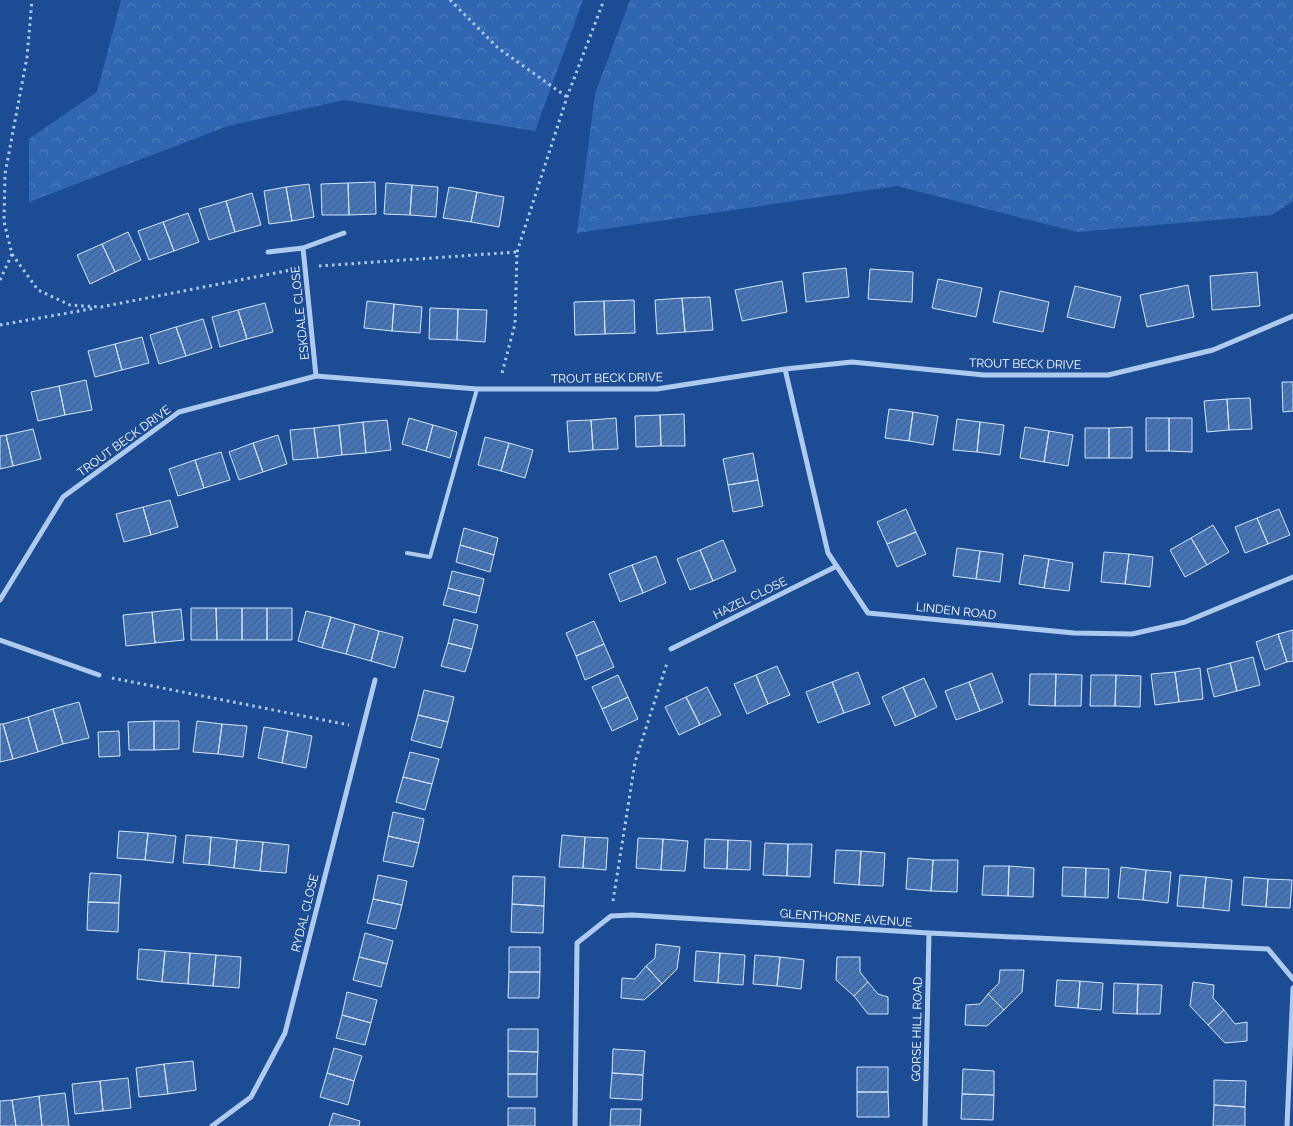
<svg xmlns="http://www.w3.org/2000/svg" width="1293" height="1126" viewBox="0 0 1293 1126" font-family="Raleway,sans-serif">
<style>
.forest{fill:url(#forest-crowns)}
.building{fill:url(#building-hatch);stroke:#d5e5fb}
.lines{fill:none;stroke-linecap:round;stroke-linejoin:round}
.path{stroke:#afcaef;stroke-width:3;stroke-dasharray:2.5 4;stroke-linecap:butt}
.service{stroke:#afcaef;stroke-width:4}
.minor{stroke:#afcaef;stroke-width:5}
.labels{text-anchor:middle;stroke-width:5;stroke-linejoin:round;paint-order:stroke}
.street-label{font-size:12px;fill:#fff;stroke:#1c4d94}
</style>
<defs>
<pattern id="forest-crowns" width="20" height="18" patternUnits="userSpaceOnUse" patternTransform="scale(1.25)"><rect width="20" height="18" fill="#3066b2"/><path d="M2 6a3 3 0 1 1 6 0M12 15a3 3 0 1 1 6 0" fill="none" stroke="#4f7dbe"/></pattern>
<pattern id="building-hatch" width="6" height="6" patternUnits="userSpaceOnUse" patternTransform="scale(1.25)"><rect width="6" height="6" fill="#4576bb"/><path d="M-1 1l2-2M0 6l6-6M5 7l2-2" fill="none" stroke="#486184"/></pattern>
</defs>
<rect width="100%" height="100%" fill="#1c4d94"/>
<path class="forest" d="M121,0H583L535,131L344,100L228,126L29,202V139L97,92Z
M630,0H1293V201L1272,215L1077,232L897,186L577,233L595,94Z"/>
<path class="building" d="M375,182L376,214L349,215L348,183Z
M348,183L349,215H322L321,184Z
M386,183L412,185L410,215L384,214Z
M309,184L314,217L292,221L286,187Z
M412,185L438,187L436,217L410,215Z
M286,187L292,221L269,224L264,191Z
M449,187L477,192L471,222L443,218Z
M477,192L504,197L499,227L471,222Z
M252,193L261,225L235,232L226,201Z
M226,201L235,232L209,240L199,209Z
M188,213L199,242L174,251L163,222Z
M163,222L174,251L149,260L138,231Z
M128,232L141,260L115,272L102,244Z
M102,244L115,272L90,284L77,255Z
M846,268L849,297L806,302L803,273Z
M870,269L913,272L912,302L868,299Z
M1257,272L1260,306L1212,310L1210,276Z
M938,279L982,288L976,317L932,308Z
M782,281L787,312L742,321L735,290Z
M1188,285L1194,317L1147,327L1140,295Z
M1075,286L1121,297L1114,328L1067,317Z
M1000,291L1049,302L1043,332L993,322Z
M710,297L713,330L685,332L682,298Z
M682,298L685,332L657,334L655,300Z
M634,300L635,333L605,334L604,301Z
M367,301L394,304L392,331L364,328Z
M604,301L605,334L575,335L574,302Z
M265,303L273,332L247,339L238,310Z
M394,304L422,307L420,333L392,331Z
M430,308L458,309L457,340L429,339Z
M458,309L487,310L485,342L457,340Z
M238,310L247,339L220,347L212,317Z
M203,319L212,348L186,356L176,327Z
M176,327L186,356L159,364L150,335Z
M142,337L149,363L122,370L115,344Z
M115,344L122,370L95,377L88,351Z
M86,380L92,410L65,415L59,386Z
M1282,382H1293V411L1283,412Z
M59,386L65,415L38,421L31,392Z
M1250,398L1252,429L1229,430L1227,399Z
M1227,399L1229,430L1207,432L1204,401Z
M889,409L913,412L909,441L885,438Z
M913,412L938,416L933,445L909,441Z
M684,414L685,446H661L660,415Z
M660,415L661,446L636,447L635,416Z
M409,418L433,425L426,451L402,444Z
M616,418L618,449L593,450L591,420Z
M1146,418H1169V451H1146Z
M1169,418H1192V452L1169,451Z
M957,419L980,422L977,452L953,450Z
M387,420L391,450L366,453L363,422Z
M591,420L593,450L569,452L567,421Z
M363,422L366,453L342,455L339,425Z
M980,422L1004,425L1000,455L977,452Z
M339,425L342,455L318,458L314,428Z
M433,425L457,432L450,458L426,451Z
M1025,427L1049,431L1044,462L1020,458Z
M1132,427V458H1109V428Z
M314,428L318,458L293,460L290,430Z
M1085,428H1109V458H1085Z
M33,429L41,459L13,466L6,435Z
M1049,431L1073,435L1068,466L1044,462Z
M6,435L13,466L0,469V436Z
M278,435L287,464L263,472L253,443Z
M485,437L509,443L501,471L478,465Z
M253,443L263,472L239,480L229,452Z
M509,443L533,450L525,478L501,471Z
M221,452L230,480L204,488L195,460Z
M753,453L758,480L728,485L723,459Z
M195,460L204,488L178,496L169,469Z
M758,480L763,506L733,512L728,485Z
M170,500L178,527L151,535L143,507Z
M143,507L151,535L124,542L116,514Z
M906,509L916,532L887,544L877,522Z
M1279,509L1290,535L1268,544L1257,518Z
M1257,518L1268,544L1245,553L1235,527Z
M1213,525L1229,552L1207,565L1191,538Z
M464,528L498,538L494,555L460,545Z
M916,532L926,554L897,567L887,544Z
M1191,538L1207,565L1185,577L1170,550Z
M723,540L736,571L713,581L700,550Z
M460,545L494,555L490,572L456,562Z
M957,548L980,551L976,579L953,576Z
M700,550L713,581L690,590L677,559Z
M980,551L1003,554L1000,582L976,579Z
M1104,552L1129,554L1125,584L1101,582Z
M1129,554L1153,557L1150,587L1125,584Z
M1024,555L1049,559L1044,588L1019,584Z
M656,556L666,583L643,593L632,565Z
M1049,559L1073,563L1069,591L1044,588Z
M632,565L643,593L620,602L609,574Z
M452,571L484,579L480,596L448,588Z
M448,588L480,596L476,613L443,605Z
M191,608H216L217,640H191Z
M216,608H242V640H217Z
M242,608H267V640H242Z
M267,608H292V640H267Z
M181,609L184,640L155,643L152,612Z
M306,611L331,617L322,648L298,641Z
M152,612L155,643L126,646L123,615Z
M331,617L355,624L346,654L322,648Z
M454,619L478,625L472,649L448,643Z
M594,621L604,644L576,656L566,633Z
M355,624L379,631L371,661L346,654Z
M1293,630V661L1287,662L1278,634Z
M379,631L403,637L395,668L371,661Z
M1278,634L1287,662L1265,670L1256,642Z
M448,643L472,649L465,672L441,666Z
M604,644L614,667L585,680L576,656Z
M1253,657L1260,685L1237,691L1230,663Z
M1230,663L1237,691L1214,697L1207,669Z
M777,666L790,695L768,704L756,675Z
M1200,668L1203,699L1179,702L1175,672Z
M858,672L870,704L844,713L832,682Z
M1175,672L1179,702L1155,705L1151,674Z
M992,673L1003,702L980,711L969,682Z
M1030,674H1056L1055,706L1029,705Z
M1056,674L1082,675L1081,706H1055Z
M618,675L628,697L602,709L592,687Z
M756,675L768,704L747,714L734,684Z
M1091,675H1116L1115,706H1090Z
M1116,675L1141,676L1140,707L1115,706Z
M924,678L937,707L916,717L903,687Z
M832,682L844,713L818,723L806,692Z
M969,682L980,711L956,720L945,691Z
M707,687L721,715L700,725L686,697Z
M903,687L916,717L895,726L882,697Z
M424,690L454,697L448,722L418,715Z
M628,697L638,719L612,731L602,709Z
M686,697L700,725L679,735L665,707Z
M79,702L89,738L63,744L53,709Z
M53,709L63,744L38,752L28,717Z
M418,715L448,722L441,748L411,740Z
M28,717L38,752L13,759L3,724Z
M154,721H179V749L154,750Z
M154,721V750H129L128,722Z
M197,721L222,724L218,754L193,752Z
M0,724H3L13,759L0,762Z
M222,724L247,726L243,757L218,754Z
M264,727L288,731L282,763L258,758Z
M119,731L120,756L99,757L98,732Z
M288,731L312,736L306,768L282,763Z
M410,752L439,759L432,784L403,777Z
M403,777L432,784L425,810L396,802Z
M393,812L424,819L419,843L388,836Z
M119,831L148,833L145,860L117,858Z
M148,833L176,836L173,863L145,860Z
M186,835L211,837L209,865L183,863Z
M562,835L585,837L583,868L559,867Z
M388,836L419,843L413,867L383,861Z
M211,837L237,840L234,868L209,865Z
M585,837L608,838L606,870L583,868Z
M638,838L663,839L661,870L636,868Z
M663,839L688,841L685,871L661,870Z
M705,839L728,840L727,869L704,868Z
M237,840L263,842L260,871L234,868Z
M728,840L751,841L750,870L727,869Z
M263,842L289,845L286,873L260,871Z
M765,843L788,844L787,876L763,875Z
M788,844H812L810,877L787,876Z
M836,850L861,851L859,885L834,883Z
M861,851L885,853L883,886L859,885Z
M908,858L933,860L931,891L906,889Z
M933,860H958L957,892L931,891Z
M984,866H1009L1008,896L982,895Z
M1009,866L1034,868L1033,897L1008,896Z
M1063,867L1086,868L1085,897L1062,896Z
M1121,867L1146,870L1143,900L1118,898Z
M1086,868L1109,869L1108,898L1085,897Z
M1146,870L1171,872L1168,903L1143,900Z
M90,873L121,875L119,903L88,902Z
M378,875L407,881L402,905L373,899Z
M1180,875L1206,877L1203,908L1177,906Z
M513,876L545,877L544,906L512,904Z
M1206,877L1232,880L1229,911L1203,908Z
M1244,877L1268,879L1266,907L1242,905Z
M1268,879L1292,880L1290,908L1266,907Z
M373,899L402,905L396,929L367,923Z
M88,902L119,903L118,932L87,930Z
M512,904L544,906L543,933L511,932Z
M365,933L393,941L387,964L359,957Z
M656,944L680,947L677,969L662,984L646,966L655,958Z
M509,947H540V972H509Z
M139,949L165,951L162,982L137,979Z
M165,951L190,953L188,984L162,982Z
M696,951L720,953L718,983L694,981Z
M190,953L216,955L213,986L188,984Z
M720,953L745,955L743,985L718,983Z
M216,955L241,957L239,988L213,986Z
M755,955L780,957L777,986L753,984Z
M359,957L387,964L381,987L353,980Z
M780,957L804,960L801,989L777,986Z
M837,957H860V972L868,982L854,996L836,980Z
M646,966L662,984L644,1000L621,998L622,978L635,979Z
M1000,970H1024L1022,992L1004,1010L988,994L999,983Z
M509,972H540L539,998H508Z
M1057,980L1080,981L1078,1008L1055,1006Z
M1080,981L1103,983L1101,1010L1078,1008Z
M868,982L878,994L888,997V1014H868L854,996Z
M1193,982L1214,985L1213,998L1224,1010L1208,1025L1190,1006Z
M1114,983L1138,984L1137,1014L1113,1013Z
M1138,984L1162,985L1160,1014H1137Z
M347,992L377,1000L371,1023L342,1015Z
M988,994L1004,1010L987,1026L965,1025L966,1005L980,1004Z
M1224,1010L1235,1024L1247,1022V1041L1225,1043L1208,1025Z
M342,1015L371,1023L365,1045L336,1038Z
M508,1029H538V1052L508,1051Z
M334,1048L362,1056L354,1081L327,1073Z
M613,1049L645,1051L643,1075L612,1073Z
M508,1051L538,1052L537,1074H508Z
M193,1061L196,1090L168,1094L164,1064Z
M164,1064L168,1094L139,1097L136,1068Z
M857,1067H888V1092H857Z
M963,1069L994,1071V1095L962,1094Z
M327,1073L354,1081L348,1105L320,1097Z
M612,1073L643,1075L642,1100L610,1098Z
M508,1074H537V1097H508Z
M128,1078L131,1108L103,1111L100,1081Z
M1214,1080L1246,1081L1245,1107L1214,1105Z
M100,1081L103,1111L75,1114L72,1084Z
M857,1092H888L889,1117H857Z
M65,1093L69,1126H42L39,1096Z
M962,1094L994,1095L993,1120L961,1119Z
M39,1096L42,1126H16L12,1100Z
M12,1100L16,1126H0V1101Z
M1214,1105L1245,1107V1126H1213Z
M508,1108H535V1126H508Z
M611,1109H641L640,1126H610Z
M333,1113L360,1121L359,1126H329Z"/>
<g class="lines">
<path class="path" d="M450,0L498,48L567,97
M517,252L567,97L604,0
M12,254L38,290L70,305L101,307L291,270
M319,266L517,252L515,324L502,373
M0,280L12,254L4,222L5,174L27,57L32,0
M0,325L96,308
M112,678L349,725
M613,901L635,762L667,663"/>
<path class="service" d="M407,553L430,557L477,389"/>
<path class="minor" d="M303,248L316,376
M268,252L303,248L344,233
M785,369L828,553L868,613L1074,633L1132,634L1185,622L1293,577
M0,600L63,497L179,412L316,376L477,389H657L785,369L852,362L984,375H1108L1213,350L1293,316
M0,640L99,675
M671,649L837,566
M212,1126L251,1097L285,1033L375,680
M575,1126L577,943L611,916L632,915L929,933L1268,949L1293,979
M925,1126L929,933
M1287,1126L1293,988"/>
</g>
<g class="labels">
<g class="street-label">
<text transform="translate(300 313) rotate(-96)" y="4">ESKDALE CLOSE</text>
<text transform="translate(1025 364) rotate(1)" y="4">TROUT BECK DRIVE</text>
<text transform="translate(607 378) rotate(-1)" y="4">TROUT BECK DRIVE</text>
<text transform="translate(124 441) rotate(-36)" y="4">TROUT BECK DRIVE</text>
<text transform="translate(750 598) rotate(-26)" y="4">HAZEL CLOSE</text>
<text transform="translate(956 611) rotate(6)" y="4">LINDEN ROAD</text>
<text transform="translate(305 913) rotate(-76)" y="4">RYDAL CLOSE</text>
<text transform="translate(846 918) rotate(4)" y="4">GLENTHORNE AVENUE</text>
<text transform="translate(917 1029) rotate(-89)" y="4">GORSE HILL ROAD</text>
</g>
</g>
</svg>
